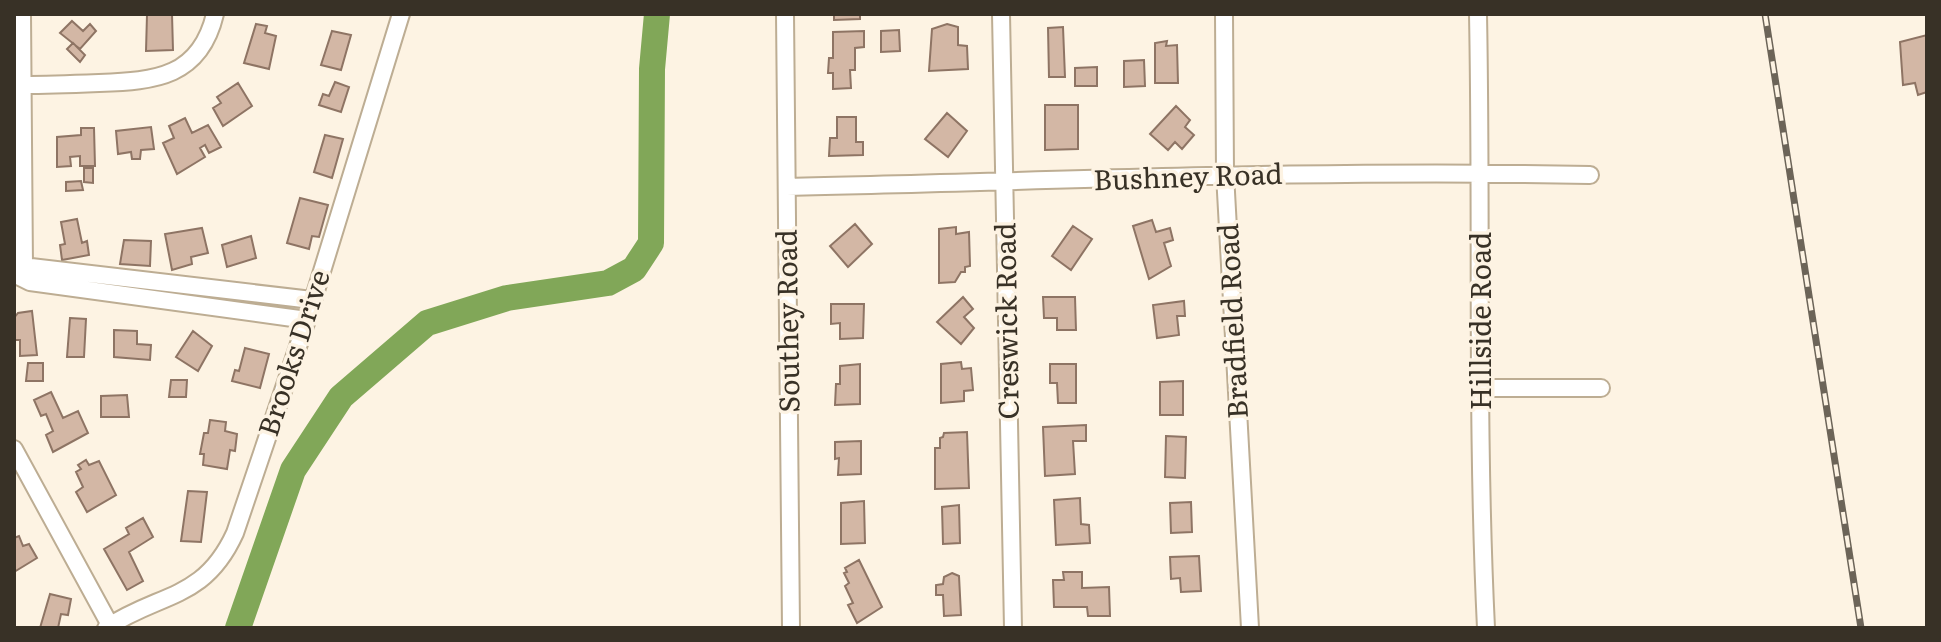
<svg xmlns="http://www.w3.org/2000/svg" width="1941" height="642" viewBox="0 0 1941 642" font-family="Literata,serif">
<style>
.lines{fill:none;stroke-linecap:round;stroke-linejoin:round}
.river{stroke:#81a758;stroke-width:26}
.building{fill:#d3b7a5;stroke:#8e7464;stroke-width:2}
.minor-casing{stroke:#bdad93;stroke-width:20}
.minor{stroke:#fff;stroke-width:16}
.rail-casing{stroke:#6c6458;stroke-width:7}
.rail{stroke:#fdf3e3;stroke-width:4;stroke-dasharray:12;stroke-linecap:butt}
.labels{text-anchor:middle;stroke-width:7;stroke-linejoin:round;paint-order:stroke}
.street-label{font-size:28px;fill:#383126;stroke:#fdf3e3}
</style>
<rect width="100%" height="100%" fill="#fdf3e3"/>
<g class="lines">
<path class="river" d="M238,628L293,470L341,397L427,323L507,298L608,283L634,269L651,243L652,69L657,14"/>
</g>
<path class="building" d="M172,14L173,50L146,51L147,15Z
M834,14H860V19L834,20Z
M72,21L83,31L90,24L96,31L80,49L60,33Z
M256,24L267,26L265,33L276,36L269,69L244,63Z
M947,24L958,27V45L967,46L968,69L929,71L932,29Z
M1063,27L1065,77H1049L1048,28Z
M899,30L900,51L881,52V31Z
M332,31L351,35L341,70L321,65Z
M864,31V47L855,48V70H850L851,88L833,89V73H828L829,58H833V32Z
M1927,35V92L1918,95L1915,83L1903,85L1900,42Z
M1167,41L1166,46L1177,45L1178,83H1155V43Z
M73,43L85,55L80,62L67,49Z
M1144,60L1145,86L1124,87V61Z
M1097,67V86H1075V68Z
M335,82L349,87L341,112L319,105L323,94L329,96Z
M238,83L252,106L223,126L213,108L221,103L217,97Z
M1045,105H1078V149L1045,150Z
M1176,106L1190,120L1185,127L1194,135L1182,149L1175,142L1168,150L1150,134Z
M947,113L967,131L948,157L925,139Z
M837,117H856V142H863V155L829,156L830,138H837Z
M185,118L192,133L208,125L221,147L209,153L205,145L200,148L205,157L177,174L163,143L174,138L169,126Z
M151,127L154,149L141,150L140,159H132L131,152L118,154L116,131Z
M81,128H94L95,166H80V156L70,157L71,166L57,167V137L81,135Z
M325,135L343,139L332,178L314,172Z
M84,168H93V183L84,182Z
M81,181L83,190L66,191V182Z
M300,198L328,205L319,237L312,236L309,249L287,243Z
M77,219L82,243L87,241L89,255L62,260L60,245L65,244L61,222Z
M1152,220L1156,232L1170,228L1173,240L1164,243L1171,266L1149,279L1133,226Z
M855,224L872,244L848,267L830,246Z
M1073,226L1092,239L1071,270L1052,256Z
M956,227V234L969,232L970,266L965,267V272H961L955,282L939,283V229Z
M202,228L208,253L191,257L192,264L172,270L165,234Z
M251,236L256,258L227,267L222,245Z
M124,240L151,241L150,266L120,264Z
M963,297L973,309L964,317L974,328L961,344L937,322Z
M1043,297H1075L1076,330H1057V318H1044Z
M1184,301L1185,316H1177L1179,335L1157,338L1153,305Z
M831,304H864L863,338L840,339V323L831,324Z
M32,311L37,355L20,356V340H14V318L18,313Z
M70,318L86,319L84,357H67Z
M114,330L137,331V344L151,345L150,360L114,357Z
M193,331L212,346L198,371L176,357Z
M245,348L269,354L260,388L232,381L235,370L239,371Z
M961,362L962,369L971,368L973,390L964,391V401L941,403V364Z
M28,363H43V381H26Z
M860,364V404L835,405L836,384H840V366Z
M1050,364H1076V403H1058L1057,383H1050Z
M171,380H187L186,397H169Z
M1183,381V415H1160V382Z
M51,392L63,418L78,411L88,433L53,452L46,435L53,431L46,414L41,416L34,400Z
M127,395L129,417H101V396Z
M210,420L226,422L225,431L237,434L235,451L230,450L227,469L203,465L204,454H200L204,433H208Z
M1086,425V441H1073L1075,474L1045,476L1043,427Z
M967,432L969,488L935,489V448H940V438L943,437L944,433Z
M1166,436L1186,437L1185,478L1165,477Z
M861,441V474L838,475L839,458L835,459V442Z
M86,460L89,465L99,461L116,495L87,512L76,492L83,487L76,472L81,469L78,465Z
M188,491L207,492L201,542L181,541Z
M1080,498L1081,524L1089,525L1090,543L1056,545L1054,500Z
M864,501L865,543L841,544V503Z
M1191,502L1192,532L1171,533L1170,503Z
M959,505L960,543L943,544L942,507Z
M143,518L153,537L129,552L143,581L127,590L104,549L129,534L126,528Z
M19,536L23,546L29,544L37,558L14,572V538Z
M1199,556L1201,591L1181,592L1180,578L1171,579L1170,557Z
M859,560L882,607L857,623L848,605L853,603L845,586L849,583L844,573L847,572L845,568Z
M1063,572H1082V588L1109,587L1110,616H1088L1087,607H1054L1053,580H1064Z
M952,573L959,576L961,615L944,616L943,595H936V585L943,584L944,577Z
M50,594L71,599L68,615L61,614L58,628H40Z"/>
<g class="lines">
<defs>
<path id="minor" d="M22,14L24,267
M785,14L791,628
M1001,14L1013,628
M1224,14L1225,174L1250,628
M1478,14C1482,219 1476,423 1486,628
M24,85C49,85 74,84 99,83C156,81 200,77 215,14
M787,187C1055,181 1322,169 1590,175
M14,274L30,282L307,320
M16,274L24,267H31L312,300
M1481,388H1601
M14,449L110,625
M106,628C160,592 204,601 235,533L307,320L401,14"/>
</defs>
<use href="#minor" class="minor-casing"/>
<use href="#minor" class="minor"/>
<defs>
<path id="rail" d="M1765,14L1861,628"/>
</defs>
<use href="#rail" class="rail-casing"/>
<use href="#rail" class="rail"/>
</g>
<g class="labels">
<g class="street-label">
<text transform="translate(1188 177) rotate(-2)" y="10">Bushney Road</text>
<text transform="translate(788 321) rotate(-91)" y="10">Southey Road</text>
<text transform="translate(1007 321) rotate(-91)" y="10">Creswick Road</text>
<text transform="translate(1233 321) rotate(-93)" y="10">Bradfield Road</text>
<text transform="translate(1481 321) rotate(-90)" y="10">Hillside Road</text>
<text transform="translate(294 353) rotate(-72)" y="10">Brooks Drive</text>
</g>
</g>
<rect width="1941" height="642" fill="none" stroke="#383126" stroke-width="32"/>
</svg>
